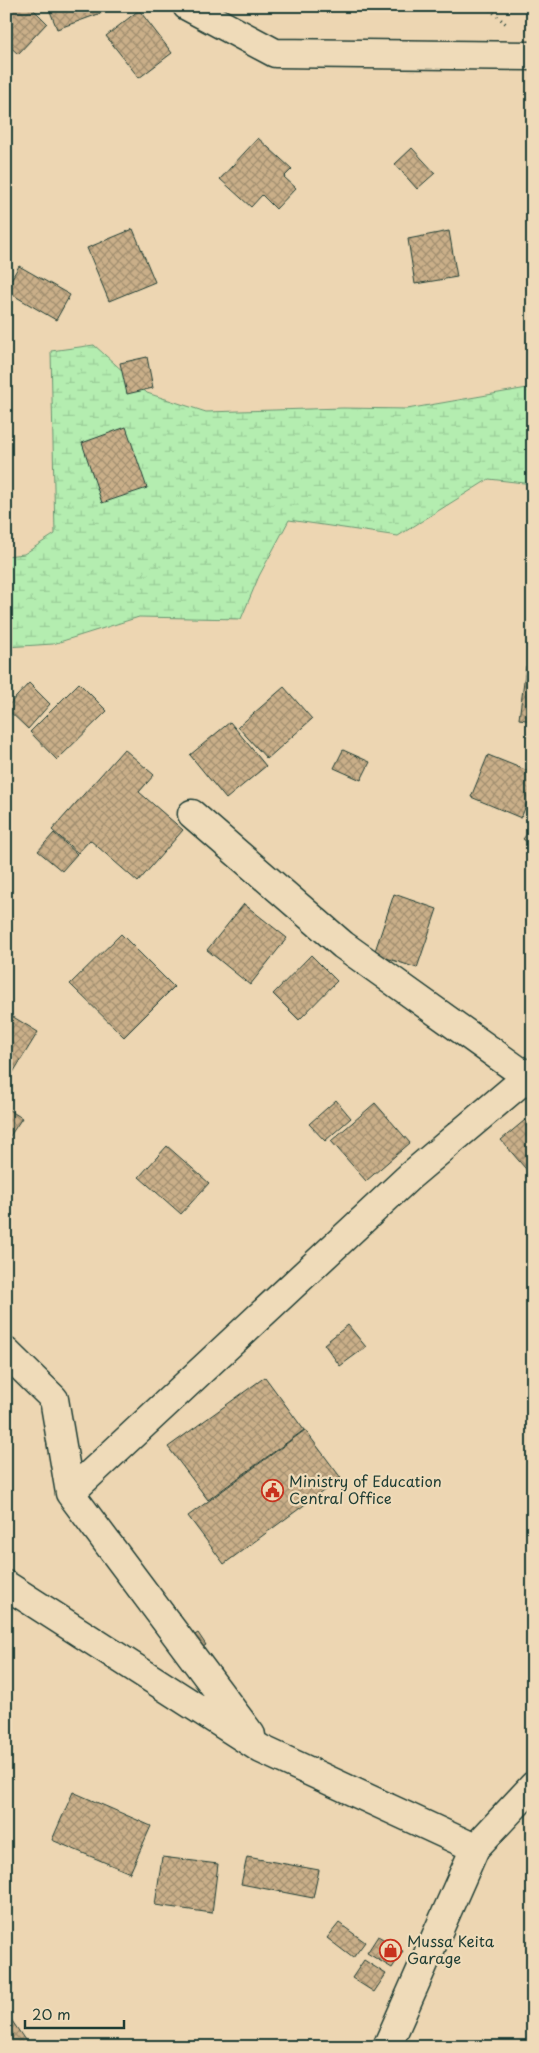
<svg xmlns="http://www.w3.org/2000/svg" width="539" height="2053" viewBox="0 0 539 2053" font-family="'Playpen Sans',sans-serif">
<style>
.wetland{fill:url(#wetland-marsh);stroke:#6a9572}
.building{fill:url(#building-cross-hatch);stroke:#1f3d34}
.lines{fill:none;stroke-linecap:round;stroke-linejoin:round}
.minor-casing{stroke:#1f3d34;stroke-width:31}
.major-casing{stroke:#1f3d34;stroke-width:31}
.path{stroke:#1f3d34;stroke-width:3;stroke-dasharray:1 4;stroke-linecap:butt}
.minor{stroke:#efdbb9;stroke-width:28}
.major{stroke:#efdbb9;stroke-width:28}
.labels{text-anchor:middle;stroke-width:4.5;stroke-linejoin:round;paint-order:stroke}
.poi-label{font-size:15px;fill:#1f3d34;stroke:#efdbb9;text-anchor:start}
</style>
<defs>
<pattern id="wetland-marsh" width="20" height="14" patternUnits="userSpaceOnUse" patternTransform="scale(1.25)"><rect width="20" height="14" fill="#b4edb0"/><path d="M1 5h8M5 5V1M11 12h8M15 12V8" fill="none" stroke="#9acc98"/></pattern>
<pattern id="building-cross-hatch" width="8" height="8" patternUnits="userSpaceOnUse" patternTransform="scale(1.25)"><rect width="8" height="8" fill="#caaf89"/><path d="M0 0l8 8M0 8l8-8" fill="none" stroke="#a39071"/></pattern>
</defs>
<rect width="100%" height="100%" fill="#edd6b2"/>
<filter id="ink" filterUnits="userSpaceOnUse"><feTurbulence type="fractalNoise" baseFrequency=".02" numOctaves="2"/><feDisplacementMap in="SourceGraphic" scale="10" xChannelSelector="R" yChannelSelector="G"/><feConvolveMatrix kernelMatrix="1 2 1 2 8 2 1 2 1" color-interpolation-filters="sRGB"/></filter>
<g filter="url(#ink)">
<path class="wetland" d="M94,345L147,393L206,412L343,408L407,409L533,387V484L489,479L398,536L289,520L259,576L241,619L139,617L53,644L6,647V556L24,554L55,534L51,351Z"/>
<path class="building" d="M6,6H30L47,23L18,54L6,43Z
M48,6H115V8L57,29Z
M139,10L172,53L139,78L106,36Z
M258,138L292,169L284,177L296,188L276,209L262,195L251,207L220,179Z
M412,148L435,173L417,189L395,164Z
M133,229L155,282L109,301L87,248Z
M449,231L457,277L415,284L408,239Z
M19,266L70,295L56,320L6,291V288Z
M147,357L153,388L127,394L120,363Z
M126,427L147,488L102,503L82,443Z
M526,666L533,667V721L519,719Z
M29,683L50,704L28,729L6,708Z
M79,683L107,711L57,760L30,732Z
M284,687L312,719L267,759L238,727Z
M230,722L266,766L226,799L190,755Z
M124,749L154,775L139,792L183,830L138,882L90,840L78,853L52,830Z
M343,750L370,762L361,780L334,768Z
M488,755L533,773V789L521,818L471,797Z
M533,827V846L523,839Z
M54,833L77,854L62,871L38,851Z
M394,894L437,909L417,968L374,954Z
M244,904L287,938L250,985L207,950Z
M121,934L174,987L124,1037L70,984Z
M311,955L337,981L299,1020L273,994Z
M10,1015L38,1032L6,1084V1021Z
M336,1100L351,1118L325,1141L309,1124Z
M375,1103L410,1143L366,1181L331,1141Z
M6,1108L22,1118L6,1142Z
M525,1120L533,1130V1173L531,1175L501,1140Z
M167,1146L209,1183L181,1214L139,1177Z
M348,1325L366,1347L340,1366L324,1344Z
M265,1377L304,1430L208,1500L168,1447Z
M305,1430L341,1478L224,1564L188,1516Z
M198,1633L206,1645L192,1655L184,1642Z
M73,1792L151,1826L130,1873L52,1840Z
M162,1857L218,1864L212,1913L155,1905Z
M247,1857L319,1870L313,1898L241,1884Z
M339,1923L365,1942L353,1958L327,1938Z
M378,1936L403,1951L392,1968L367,1953Z
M364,1960L386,1974L374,1992L352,1978Z
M6,2012L27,2043L21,2047H6Z"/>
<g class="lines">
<defs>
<path id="minor" d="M187,6L275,53L533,56
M192,814L343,945L526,1076
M6,1352L54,1399L70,1493L251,1735
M70,1493L410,1176L533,1072
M6,1585L261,1749L475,1848"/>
<path id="major" d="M387,2047L475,1848L533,1786"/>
</defs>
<use href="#minor" class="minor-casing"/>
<use href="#major" class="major-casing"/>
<path class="path" d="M486,6L506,24"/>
<use href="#minor" class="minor"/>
<use href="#major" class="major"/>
</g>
</g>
<defs>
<symbol id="civic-ring" viewBox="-11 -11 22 22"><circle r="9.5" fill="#efdbb9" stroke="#c8321e" stroke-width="1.5"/><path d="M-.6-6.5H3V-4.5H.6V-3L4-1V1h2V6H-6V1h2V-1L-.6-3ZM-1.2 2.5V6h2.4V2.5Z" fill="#c8321e"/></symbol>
<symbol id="shop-ring" viewBox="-11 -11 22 22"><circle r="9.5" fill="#efdbb9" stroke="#c8321e" stroke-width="1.5"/><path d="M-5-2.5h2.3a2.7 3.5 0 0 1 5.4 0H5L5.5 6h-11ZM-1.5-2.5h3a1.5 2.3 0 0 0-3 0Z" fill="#c8321e"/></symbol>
</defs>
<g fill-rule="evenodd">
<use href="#civic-ring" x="260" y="1478" width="25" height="25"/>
<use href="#shop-ring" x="378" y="1938" width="25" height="25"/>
</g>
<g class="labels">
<g class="poi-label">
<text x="289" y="1487">Ministry of Education<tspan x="289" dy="17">Central Office</tspan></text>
<text x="407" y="1947">Mussa Keita<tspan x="407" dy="17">Garage</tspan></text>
</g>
</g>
<rect width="539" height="2053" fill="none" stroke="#efdbb9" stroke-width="25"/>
<rect x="12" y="12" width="514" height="2028" fill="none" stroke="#1f3d34" stroke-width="2" filter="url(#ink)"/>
<path d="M25 2020v8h99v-8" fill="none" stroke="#1f3d34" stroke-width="2.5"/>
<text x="32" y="2020" font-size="15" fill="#1f3d34" stroke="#efdbb9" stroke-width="4" paint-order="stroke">20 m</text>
</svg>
